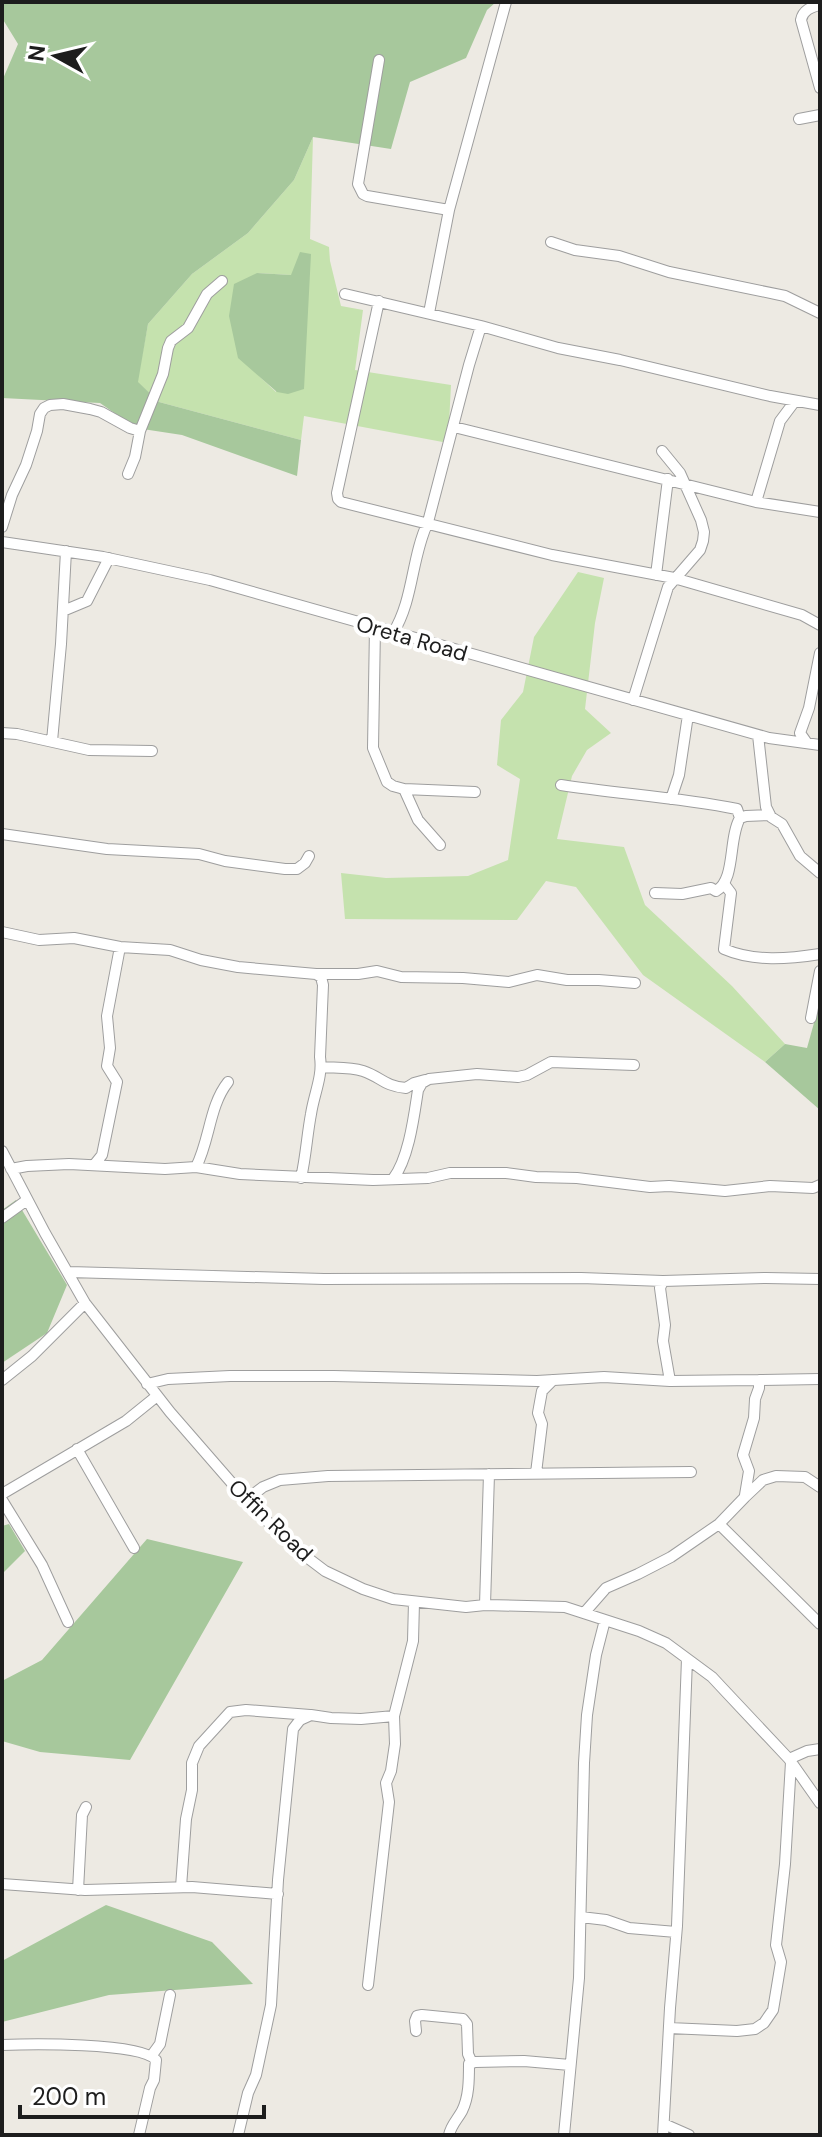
<svg xmlns="http://www.w3.org/2000/svg" width="822" height="2137" viewBox="0 0 822 2137" font-family="'DM Sans',sans-serif">
<style>
.grass{fill:#c5e2ae;fill-rule:evenodd}
.forest{fill:#a7c89c}
.lines{fill:none;stroke-linecap:round;stroke-linejoin:round}
.minor-casing{stroke:#9e9e9e;stroke-width:12}
.minor{stroke:#fff;stroke-width:10}
.labels{text-anchor:middle;stroke-width:8;stroke-linejoin:round;paint-order:stroke}
.street-label{font-size:22px;fill:#1d1d1d;stroke:#fff}
</style>
<rect width="100%" height="100%" fill="#edeae3"/>
<path class="grass" d="M313,137L310,239L329,247L330,261L341,306L363,310L355,370L451,385L448,443L304,416L301,440L159,402L137,382L148,324L192,274L248,233L294,180ZM257,273L291,275L276,392L259,376Z
M578,572L604,578L595,623L585,709L611,733L587,750L572,776L557,839L624,847L645,905L732,986L785,1044L765,1062L643,975L576,887L546,881L517,920L345,919L341,873L386,878L468,876L508,860L520,779L497,765L501,720L523,692L534,637Z"/>
<path class="forest" d="M2,2H496L487,10L466,58L410,82L391,149L313,137L294,180L248,233L192,274L148,324L138,382L159,402L301,440L297,476L182,435L136,428L100,403L2,398V81L18,44L2,18Z
M300,252L311,254L304,389L288,394L277,392L238,358L229,316L234,284L257,273L291,275Z
M819,1005H820V1110L765,1062L785,1044L807,1048Z
M16,1200L67,1285L47,1333L2,1363V1210Z
M9,1524L25,1551L2,1574V1526Z
M147,1539L243,1562L130,1760L40,1752L2,1741V1681L42,1660Z
M106,1905L212,1942L253,1984L109,1995L2,2022V1961Z"/>
<g class="lines">
<defs>
<path id="minor" d="M820,5C811,7 803,10 801,20L820,88
M379,60L358,184L363,194L367,196L449,210
M799,119L820,115
M551,242L575,250L619,256L669,272L785,296L820,313
M345,294L481,326L558,348L620,360L770,396L820,405
M379,301L337,493L338,499L341,502L552,555L674,578L802,615L820,625
M429,313L449,210L506,2
M454,427L756,502L820,512
M128,474L135,457L140,431L163,374L168,348L171,341L188,328L207,294L222,281
M756,502L780,421L795,401
M2,527L12,495L26,465L37,431L40,414L44,408L50,405L63,404L90,409L101,412L130,428L140,431
M2,542L103,557L210,580L769,738L820,745
M656,575L668,479
M63,611L87,601L109,558
M375,627L373,748L387,782L393,786L404,789L475,792
M393,633C414,599 411,558 428,522L469,365L481,326
M633,700L668,587L700,550L703,541L704,532L701,520L680,473L662,451
M2,733L17,734L89,750L152,751
M758,735L766,807L771,817L782,824L800,856L820,873
M52,741L61,644L66,551
M807,743L800,733L809,708L820,653
M561,785C619,794 678,797 737,809L740,818
M404,789L418,820L440,845
M671,799L679,775L688,715
M2,834L107,849L199,854L225,861L285,869H297L305,863L309,856
M725,885L731,893L724,949C754,962 788,959 820,954
M655,893L682,894L711,888L716,891C736,880 728,839 740,818L746,816L770,815
M2,932L39,940L74,938L120,947L170,950L201,960L238,967L316,974H358L377,971L401,977L463,978L509,982L537,975L567,980H599L635,983
M811,1018L820,971
M322,1067C335,1068 350,1067 363,1071C381,1077 384,1086 406,1088L414,1083L425,1080
M2,1151L45,1233L85,1303L170,1412L250,1504L292,1546L325,1571L363,1589L393,1599L466,1607L485,1605L565,1607L639,1631L666,1643L712,1677L726,1692L789,1759L820,1803
M94,1165L102,1155L117,1082L107,1066L110,1048L107,1016L120,947
M196,1167C210,1140 209,1106 228,1082
M11,1169L27,1166L69,1164L165,1169L196,1167L240,1174L373,1180L428,1178L450,1173H506L536,1177L577,1178L650,1187L669,1186L725,1191L770,1186L813,1188L820,1185
M301,1178C306,1156 307,1135 311,1114C314,1094 323,1076 320,1057L323,985L321,977L316,974
M393,1179C409,1158 414,1116 418,1090L422,1083L429,1079L477,1074L518,1077L527,1075L551,1062L634,1065
M2,1218L27,1200
M69,1272L324,1279L581,1278L663,1281L766,1278L820,1279
M663,1281L660,1288L665,1325L663,1341L670,1381L759,1380
M2,1380L32,1356L85,1303
M147,1384L168,1379L230,1376H334L537,1381L604,1377L670,1381
M77,1449L134,1548
M536,1473L542,1424L538,1413L542,1391L553,1380
M2,1494L126,1421L157,1396
M745,1495L749,1471L743,1455L754,1418L755,1399L759,1388V1380L820,1379
M2,1500L42,1565L68,1622
M246,1500L263,1487L280,1480L328,1476L691,1472
M719,1524L820,1624
M485,1605L489,1474
M585,1612L606,1588L638,1574L671,1557L719,1524L745,1497L763,1480L776,1476L805,1477L820,1487
M789,1759L807,1751L820,1749
M2,1884L85,1890L192,1887L278,1894
M181,1887L186,1819L192,1790V1763L199,1746L230,1712L246,1710L310,1715
M78,1890L82,1815L86,1807
M581,1917L606,1920L629,1928L676,1932
M368,1985L389,1802L386,1783L391,1771L395,1744L394,1716L413,1641L414,1602
M669,2028L737,2031L755,2029L764,2023L773,2010L781,1962L776,1945L785,1864L791,1762
M416,2031L415,2021L417,2016L422,2015L463,2019L467,2024L468,2054L472,2063
M2,2045C28,2044 140,2042 156,2060L154,2080L150,2088L139,2135
M152,2055L160,2044L170,1995
M664,2124L689,2135
M238,2135L248,2093L256,2075L271,2005L278,1880L293,1729L300,1720L311,1715L331,1718L361,1719L394,1716
M449,2135C451,2125 457,2120 462,2111C469,2097 469,2080 469,2064L475,2062L524,2061L570,2065
M564,2135L579,1978L584,1763L587,1715L596,1655L605,1620
M663,2135L670,2008L677,1926L687,1659"/>
</defs>
<use href="#minor" class="minor-casing"/>
<use href="#minor" class="minor"/>
</g>
<g class="labels">
<g class="street-label">
<text transform="translate(412 638) rotate(16)" y="8">Oreta Road</text>
<text transform="translate(271 1520) rotate(44)" y="8">Offin Road</text>
</g>
</g>
<rect width="822" height="2137" fill="none" stroke="#1d1d1d" stroke-width="8"/>
<g transform="translate(56 56) rotate(278)" stroke="#ffffff" stroke-width="6" paint-order="stroke">
<path d="M0-6L14 30L0 20L-14 30Z" fill="#1d1d1d"/>
<text y="-12" font-size="22" font-weight="bold" text-anchor="middle" fill="#1d1d1d">N</text>
</g>
<path d="M20 2105v12h244v-12" fill="none" stroke="#1d1d1d" stroke-width="4"/>
<text x="32" y="2105" font-size="24" fill="#1d1d1d" stroke="#ffffff" stroke-width="6" paint-order="stroke">200 m</text>
</svg>
